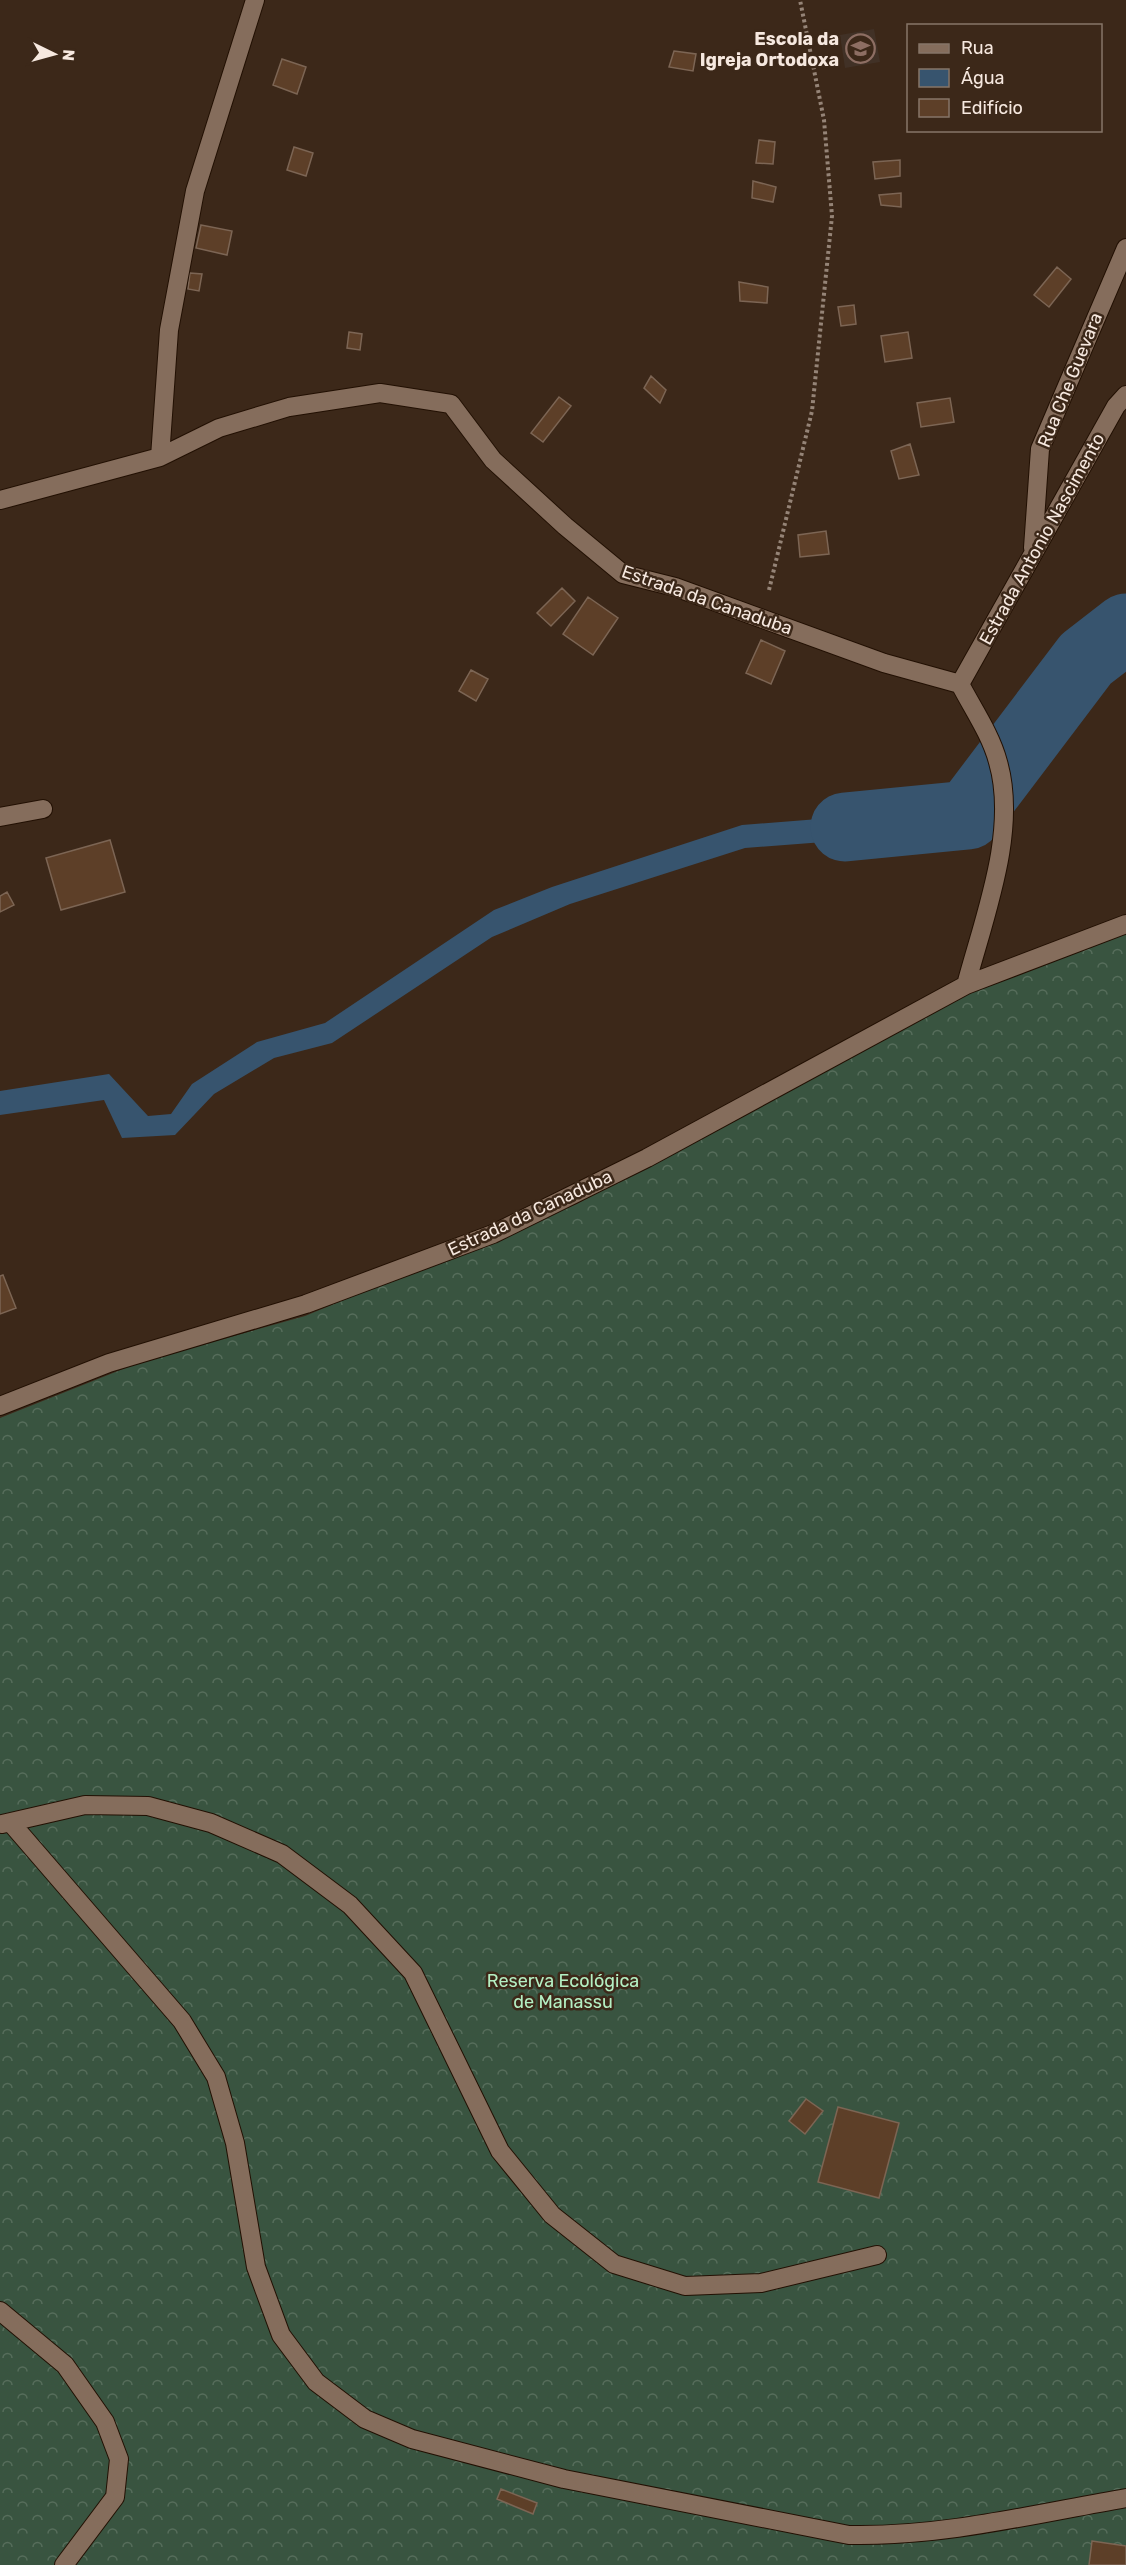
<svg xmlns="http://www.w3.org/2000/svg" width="1126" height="2565" viewBox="0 0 1126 2565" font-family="Rubik,sans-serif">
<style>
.education{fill:#413126}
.forest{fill:url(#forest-crowns)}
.water{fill:#37546e}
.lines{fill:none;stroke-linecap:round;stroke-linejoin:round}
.river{stroke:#37546e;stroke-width:69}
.building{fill:#5d3f28;stroke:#7c6554;stroke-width:1.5}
.street-casing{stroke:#221003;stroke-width:20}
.path{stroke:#958477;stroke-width:4;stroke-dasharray:3 3;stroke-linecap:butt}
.street{stroke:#856d5c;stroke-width:18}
.labels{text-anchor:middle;stroke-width:5;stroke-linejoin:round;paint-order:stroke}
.poi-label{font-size:18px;font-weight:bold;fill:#f6e8df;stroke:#3c2819;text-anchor:end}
.street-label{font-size:18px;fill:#f6e8df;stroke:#3c2819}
.park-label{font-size:18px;fill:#b4efc3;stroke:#3c2819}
</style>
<defs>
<pattern id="forest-crowns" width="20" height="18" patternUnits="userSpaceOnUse" patternTransform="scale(1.5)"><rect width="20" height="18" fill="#395440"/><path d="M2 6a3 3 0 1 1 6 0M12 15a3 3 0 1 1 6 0" fill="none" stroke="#566d5b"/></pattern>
</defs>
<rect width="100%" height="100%" fill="#3c2819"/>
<path class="education" d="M874,29L880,62L845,68L840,35Z"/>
<path class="forest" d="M1126,932V2565H0V1418L138,1363L305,1316L577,1204L974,989Z"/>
<path class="water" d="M1126,618V637C1060,692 1021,772 961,833L970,800L1011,751L1078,656Z
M941,802V833L745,848L570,904L492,937L332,1043L274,1058L214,1094L175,1135L122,1138L104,1100L0,1115V1091L109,1074L148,1116L171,1114L192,1084L257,1042L325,1023L494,910L552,887L742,825L831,818Z"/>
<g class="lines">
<path class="river" d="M845,827L968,815L1086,659L1126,628"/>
</g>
<path class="building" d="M674,51L696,54L693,71L669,67Z
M282,59L306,67L297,94L273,85Z
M759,140L775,142L773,164L756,163Z
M294,147L313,153L306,176L287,170Z
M900,160V176L875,179L873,162Z
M753,181L776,187L773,202L752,198Z
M901,193V207L881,205L879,195Z
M201,225L232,231L227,255L196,248Z
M1057,267L1071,279L1049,307L1034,295Z
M190,273L202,274L199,291L188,289Z
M739,282L768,287L767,303L740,301Z
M854,305L856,324L841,326L838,307Z
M349,332L362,334L360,350L347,348Z
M908,332L912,358L885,362L881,336Z
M651,376L666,390L660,403L644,388Z
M559,397L571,406L543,442L531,433Z
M950,398L954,422L921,427L917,403Z
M910,444L919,475L899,479L891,451Z
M826,531L829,554L800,557L798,535Z
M562,588L575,601L551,626L537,613Z
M588,597L618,618L593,655L563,634Z
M761,640L785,651L771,684L746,673Z
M471,670L488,679L476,701L459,691Z
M110,840L125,892L61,910L46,858Z
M7,892L14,905L0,912V896Z
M3,1275L16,1308L0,1314V1276Z
M806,2099L823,2111L805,2134L789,2121Z
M838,2107L899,2123L879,2198L818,2182Z
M501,2489L537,2503L533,2514L497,2499Z
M1092,2541L1126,2546V2565H1089Z"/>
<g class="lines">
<defs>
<path id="street" d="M160,457L169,330L195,191L255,0
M0,500L160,457L219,428L289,407L380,393L451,404L493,460L565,526L623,574L675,587L884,663L960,684C973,709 991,735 998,762C1018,831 984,917 966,985
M1033,548L1040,449L1126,248
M960,684L1116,406L1126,395
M0,817L43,809
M0,1406L109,1363L306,1304L493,1234L647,1158L966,985L1126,924
M11,1823L182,2021L216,2077L235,2143L256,2267L281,2335L316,2382L365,2419L412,2439L564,2479L849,2535C942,2537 1034,2514 1126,2498
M2,1824L85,1805L148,1806L211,1823L282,1854L350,1905L413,1973L500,2151L552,2215L614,2264L685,2286L761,2283L877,2255
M0,2311L65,2365L105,2422L119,2459L115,2497L64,2565"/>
</defs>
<use href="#street" class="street-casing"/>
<path class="path" d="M769,590L812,411L832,216L824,120L800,0"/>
<use href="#street" class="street"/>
</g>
<defs>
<symbol id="school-ring" viewBox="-11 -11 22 22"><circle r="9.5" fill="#3c2819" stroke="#8d6e63" stroke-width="1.5"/><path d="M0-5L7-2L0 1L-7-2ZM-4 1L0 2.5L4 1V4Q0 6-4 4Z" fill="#8d6e63"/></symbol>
</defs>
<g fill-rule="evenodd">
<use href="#school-ring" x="844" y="32" width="33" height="33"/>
</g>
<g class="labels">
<g class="poi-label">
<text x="839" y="45">Escola da<tspan x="839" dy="21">Igreja Ortodoxa</tspan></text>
</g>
<g class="street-label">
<text transform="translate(1070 380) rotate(-68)" y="6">Rua Che Guevara</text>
<text transform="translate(1042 539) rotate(-61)" y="6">Estrada Antonio Nascimento</text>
<text transform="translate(707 600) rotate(19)" y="6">Estrada da Canaduba</text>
<text transform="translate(530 1213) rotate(-25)" y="6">Estrada da Canaduba</text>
</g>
<g class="park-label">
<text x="563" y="1987">Reserva Ecológica<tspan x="563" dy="21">de Manassu</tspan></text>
</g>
</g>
<rect x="907" y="24" width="195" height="108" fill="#3c2819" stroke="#867568" stroke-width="1.5"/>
<rect x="919" y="44" width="30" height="9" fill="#856d5c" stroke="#867568" stroke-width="1.5"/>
<text x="961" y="54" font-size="18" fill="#f6e8df">Rua</text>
<rect x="919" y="69" width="30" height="18" fill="#37546e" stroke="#867568" stroke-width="1.5"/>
<text x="961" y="84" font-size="18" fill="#f6e8df">Água</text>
<rect x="919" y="99" width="30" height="18" fill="#5d3f28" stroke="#867568" stroke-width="1.5"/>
<text x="961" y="114" font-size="18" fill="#f6e8df">Edifício</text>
<g transform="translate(54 54) rotate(95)" stroke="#3c2819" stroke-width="4.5" paint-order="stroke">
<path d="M0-4.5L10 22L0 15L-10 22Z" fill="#f6e8df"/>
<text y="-9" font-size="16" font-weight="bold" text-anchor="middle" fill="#f6e8df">N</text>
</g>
</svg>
